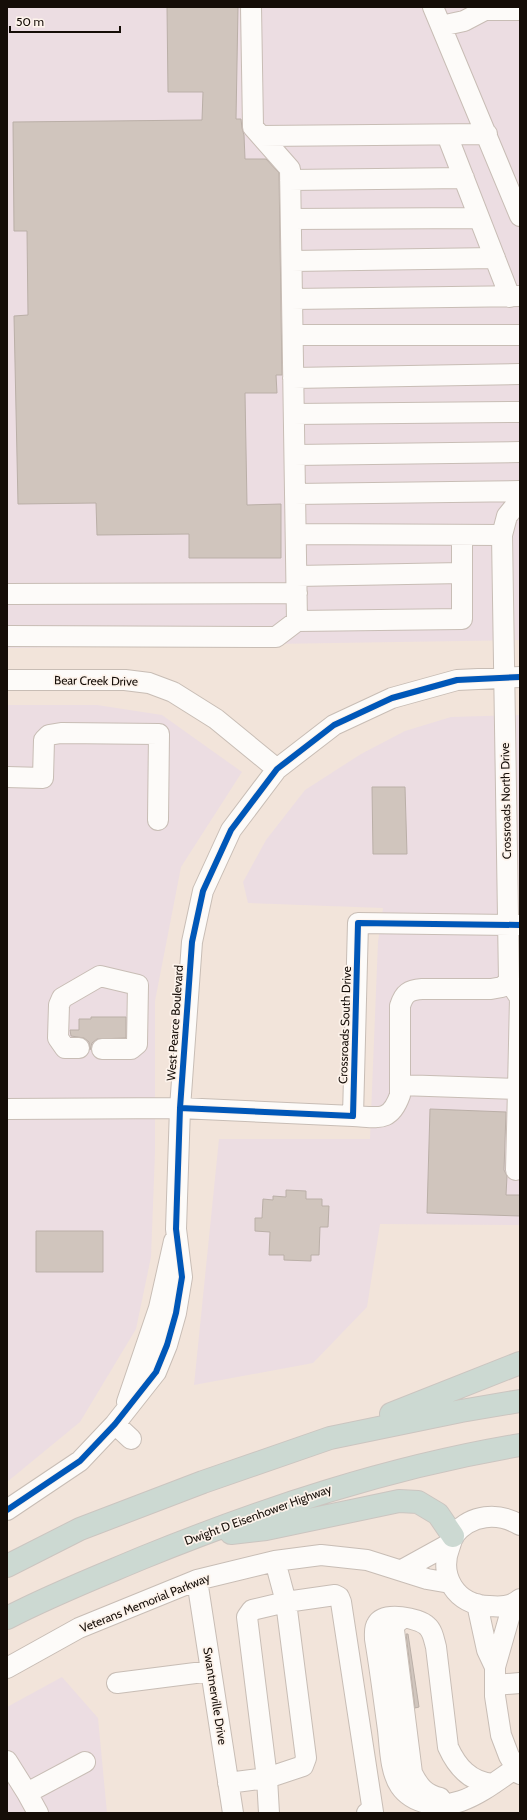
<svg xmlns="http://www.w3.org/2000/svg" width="527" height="1820" viewBox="0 0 527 1820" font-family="Cabin,sans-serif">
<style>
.commercial{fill:#ecdde2}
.building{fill:#d0c5bd;stroke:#baafa7}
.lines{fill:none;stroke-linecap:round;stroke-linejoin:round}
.minor-casing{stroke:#c8bdb5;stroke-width:22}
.highway-casing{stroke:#cbc5c0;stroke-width:24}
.minor{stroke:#fdfbf9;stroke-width:20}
.highway{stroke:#ccd9d2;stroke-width:22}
.cycleway-casing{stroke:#fdf3eb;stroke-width:8}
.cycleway{stroke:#0057b8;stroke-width:6}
.labels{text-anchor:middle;stroke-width:3.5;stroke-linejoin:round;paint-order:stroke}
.street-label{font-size:12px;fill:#150d07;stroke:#fdf3eb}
</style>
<rect width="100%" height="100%" fill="#f2e4da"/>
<path class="commercial" d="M7,7H520V640L7,648Z
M7,705H97L162,715L242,772L181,867L155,1001V1152L151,1257L136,1329L80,1422L7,1482Z
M520,715V1225L380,1224L367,1307L313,1363L194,1385L219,1139H370L378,942L383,908L248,903L243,882L266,840L305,790L361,754L405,731L451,717Z
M62,1677L98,1718L107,1813H7V1707Z"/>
<path class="building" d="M167,7H238L236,119H241L242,128L244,135L245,159H266L279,173L282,375H276L277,393H245L247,505L281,504V558H189V534L97,535L96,503L18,504L14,316L28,315L27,231H14L13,122L202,120L203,92H168Z
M372,787H405L407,854H373Z
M91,1017H126V1038L97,1039L92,1043L90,1050L89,1042L84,1038L71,1036L70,1030H79V1019H91Z
M430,1109L506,1112L504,1170L507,1176L506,1195H520V1216L427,1213Z
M286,1190L306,1191V1199H322V1206H329L328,1227H320L319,1255H311V1261L284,1260V1255H269L270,1232L255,1231V1218H262L263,1199L273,1200V1196L286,1197Z
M36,1231H103V1272H36Z
M406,1634H408L419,1707L415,1708Z"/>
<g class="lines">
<defs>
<path id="minor" d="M433,7L520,216
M441,26L464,21L485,10H520
M447,135L510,297
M261,136L487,134
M290,180L464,178
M291,219L479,218
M292,261L495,258
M292,299L520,296
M293,335H520
M293,378L520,374
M294,414L520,412
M295,455L520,452
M295,494L520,491
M296,534L502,535
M297,576L462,573
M7,594L297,593
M297,621L462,619V535
M7,636L276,637L297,621L290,169L253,127L251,7
M7,680H125L149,683L173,692L216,719L277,769
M7,777L43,778L44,740L49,735L61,733L159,734L158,820
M79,1048H65L58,1038L59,1005L62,998L100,976L138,985L137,1044L131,1049H102
M400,1085L518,1089L520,998L509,981
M7,1109L180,1108L353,1116L358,923L520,925
M353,1116C378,1117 390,1123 400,1095V1006C404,993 409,990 422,989H491L502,987L509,981L502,535L507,516L520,500
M516,1170L518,1089
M127,1402L159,1308L174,1241
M115,1424L131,1439
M7,1510L80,1461L115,1424L156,1372L167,1345L176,1313L182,1277L176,1229L177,1198L180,1108L192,942L203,891L231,830L277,769L334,725L392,698L457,680L520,677
M520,1525C498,1512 471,1514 454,1535C452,1538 451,1543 450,1546C438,1576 456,1605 489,1606C500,1607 511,1607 520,1599
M275,1561L286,1602L335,1595L339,1597L341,1602L373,1812L367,1813
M402,1570L451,1543
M197,1580L233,1813
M286,1602L306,1758L303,1766L267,1778L247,1617L252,1610Z
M477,1604L487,1650L495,1667
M513,1604L495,1667V1696L501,1735L509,1756L520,1774
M403,1618L395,1624L394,1630L412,1773C419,1787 425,1794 440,1798
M7,1668L79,1628L197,1580L275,1561L321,1555L367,1560L427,1579L450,1583
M117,1683L211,1671
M495,1685L520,1683
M7,1761L27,1793L85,1762
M228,1783L267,1778L269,1813
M493,1784C470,1782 457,1767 448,1747L436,1647C434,1640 433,1631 427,1626C419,1618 384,1611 377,1624C374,1628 375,1634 375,1639C380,1669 384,1700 388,1730C390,1747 390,1771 400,1786C413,1805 441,1808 461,1801C481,1794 498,1780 516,1768
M27,1793L38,1813"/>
<path id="highway" d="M391,1414L520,1363
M231,1533L266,1529L399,1501L418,1502L438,1514L453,1536
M7,1566L80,1529L203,1482L330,1438L461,1411L520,1401
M7,1618C51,1595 97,1577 142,1558C265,1508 389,1467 520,1445"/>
</defs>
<use href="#minor" class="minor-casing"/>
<use href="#highway" class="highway-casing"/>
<use href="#minor" class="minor"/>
<use href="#highway" class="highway"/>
<defs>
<path id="cycleway" d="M180,1108L353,1116L358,923L520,925
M7,1510L80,1461L115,1424L156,1372L167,1345L176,1313L182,1277L176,1229L177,1198L180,1108L192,942L203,891L231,830L277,769L334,725L392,698L457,680L520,677"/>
</defs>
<use href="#cycleway" class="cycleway-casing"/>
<use href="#cycleway" class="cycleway"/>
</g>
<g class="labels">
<g class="street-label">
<text transform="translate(96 681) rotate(1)" y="4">Bear Creek Drive</text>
<text transform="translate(506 801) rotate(-91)" y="4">Crossroads North Drive</text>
<text transform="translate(175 1023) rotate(-86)" y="4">West Pearce Boulevard</text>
<text transform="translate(345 1025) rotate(-88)" y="4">Crossroads South Drive</text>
<text transform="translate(258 1515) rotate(-20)" y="4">Dwight D Eisenhower Highway</text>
<text transform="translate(145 1603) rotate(-22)" y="4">Veterans Memorial Parkway</text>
<text transform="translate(215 1696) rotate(81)" y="4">Swantnerville Drive</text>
</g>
</g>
<rect width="527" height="1820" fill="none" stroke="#150d07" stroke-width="16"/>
<path d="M10 26v6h110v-6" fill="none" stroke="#150d07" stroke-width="2"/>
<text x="16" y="26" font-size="12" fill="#150d07" stroke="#fdf3eb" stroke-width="3" paint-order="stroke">50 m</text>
</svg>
